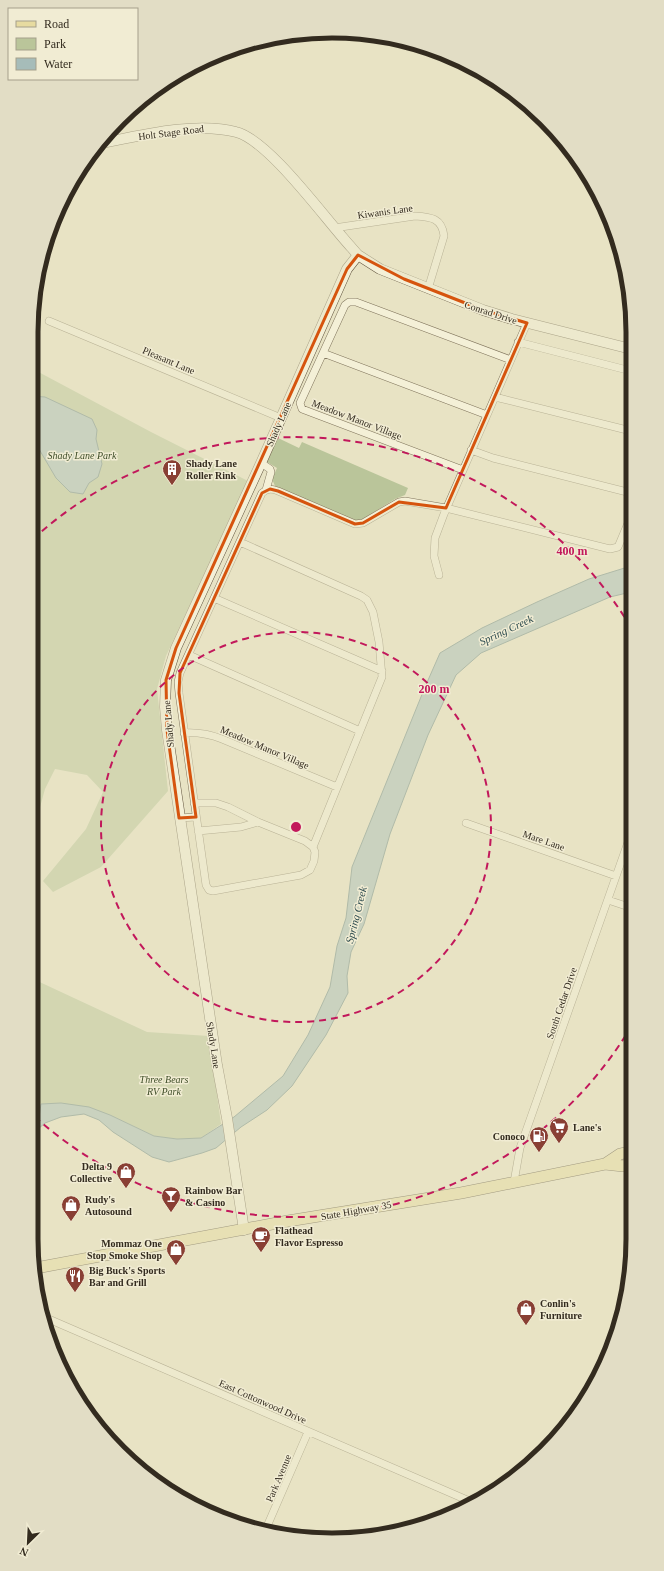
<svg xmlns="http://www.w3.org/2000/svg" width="664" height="1571" viewBox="0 0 664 1571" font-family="Georgia,serif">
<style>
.green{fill:#bac59a}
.water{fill:#a6bcb9;stroke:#6e8986}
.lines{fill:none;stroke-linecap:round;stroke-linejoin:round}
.street-casing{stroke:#81755d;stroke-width:8}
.secondary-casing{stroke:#635640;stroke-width:11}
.primary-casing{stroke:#4f4331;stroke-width:12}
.street{stroke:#f4f0d7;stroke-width:7}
.secondary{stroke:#f4f0d7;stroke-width:10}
.primary{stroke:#e7dba0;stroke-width:11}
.marked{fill:none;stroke:#d6540e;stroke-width:3;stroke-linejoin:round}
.ring{fill:none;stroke:#c2185b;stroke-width:2;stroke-dasharray:7 5}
.labels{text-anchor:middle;stroke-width:3;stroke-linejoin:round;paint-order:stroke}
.street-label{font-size:10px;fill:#332b1f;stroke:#f1ecd3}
.park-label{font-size:10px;font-style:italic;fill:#3e4d28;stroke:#f1ecd3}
.poi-label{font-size:10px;font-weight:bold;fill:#332b1f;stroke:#f1ecd3;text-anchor:start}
.water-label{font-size:11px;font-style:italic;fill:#304e51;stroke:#f1ecd3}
.rim{fill:none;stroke:#332b1f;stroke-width:5}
.centre{fill:#c2185b;stroke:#f1ecd3;stroke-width:2}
.ring-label{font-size:12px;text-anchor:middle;font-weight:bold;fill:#c2185b;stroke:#f1ecd3;stroke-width:3;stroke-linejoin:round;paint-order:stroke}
</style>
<rect width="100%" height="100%" fill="#e8e3c4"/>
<path class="green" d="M31,368L151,432L248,481L166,656L157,689L168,791L101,867L53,892L43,881L86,829L103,792L87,775L55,769L45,789L31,840Z
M278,438L299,448L302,442L408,488L405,495L395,499L360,521L351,519L275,486L272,479L277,468L267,462Z
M31,978L147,1032L209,1036L221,1124L201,1138L177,1139L154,1136L110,1115L61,1103L41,1104L31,1100Z"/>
<path class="water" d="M31,396L45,397L92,419L97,430L96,439L102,464L98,477L89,483L83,494L70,492L56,478L36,444L31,442Z
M631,566V592L610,597L481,653L456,675L428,735L390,834L364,924L351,952L347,976L348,993L326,1035L292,1086L267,1110L241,1127L216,1148L202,1153L169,1162L152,1157L113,1132L99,1120L84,1114L61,1117L45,1123L31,1135V1121L39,1117L41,1104L61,1103L89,1107L110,1115L154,1136L177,1139L201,1138L234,1117L283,1076L308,1035L330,987L337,946L346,918L352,867L425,687L440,653L482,628L537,602L589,579Z"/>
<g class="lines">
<defs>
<path id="street" d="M334,228L415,216C431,217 442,218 444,236L428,289
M49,321L281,418
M518,342L631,371
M323,353L487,415
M495,397L631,431
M471,450L493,458L631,493
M261,463L270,469L271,472L266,490
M463,470L302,409L300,403L345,305L349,302H356L511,360
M240,542L361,596L367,600L373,612L379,642L382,677L313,847
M439,575L434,556L435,538L444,514L527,323
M214,598L382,671
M189,655L360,731
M184,733C198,732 209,734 222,739L337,787
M194,803H216L228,807L258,822L305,841L313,847L315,852L314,861L310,870L301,875L213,891L209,890L206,885L179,693L178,682L180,673L262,493C268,488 272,489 278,491L355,524L363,523L399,502L405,501L446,508L610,549L618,547L631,516
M179,818L196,817
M466,823L616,876
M198,831L241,827L258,822
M608,900L632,908
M514,1182L520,1148L632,831
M44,1317L474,1503
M265,1531L308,1432"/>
<path id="secondary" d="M98,144C138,136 196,121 236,132C269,140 326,220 351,247L358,255L380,269L483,310L512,319L631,349
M244,1230L227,1118L217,1065L167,730L165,707L166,680L176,648L261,463L347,269L358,255"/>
<path id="primary" d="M605,1164L620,1154L633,1151
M36,1268L288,1221L461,1193L605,1164L623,1166L633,1164"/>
</defs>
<use href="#street" class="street-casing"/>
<use href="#secondary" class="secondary-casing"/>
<use href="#primary" class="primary-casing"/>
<use href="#street" class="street"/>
<use href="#secondary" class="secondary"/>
<use href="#primary" class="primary"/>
</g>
<path d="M0 0H664V1571H0ZM358,255L404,279L483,310L527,323L446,508L399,502L363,523L355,524L278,491L270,489L262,493L180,673L179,693L196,817L179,818L167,730L166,680L176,648L347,269Z" fill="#e8e3c4" fill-opacity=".55" fill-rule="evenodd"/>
<path class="marked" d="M358,255L404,279L483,310L527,323L446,508L399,502L363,523L355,524L278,491L270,489L262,493L180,673L179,693L196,817L179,818L167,730L166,680L176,648L347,269Z"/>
<g class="ring">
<circle cx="296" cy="827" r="195"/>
<path d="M632 1025A390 390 0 0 1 33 1115M33 539A390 390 0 0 1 630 626"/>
</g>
<defs>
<symbol id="building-pin" viewBox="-11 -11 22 30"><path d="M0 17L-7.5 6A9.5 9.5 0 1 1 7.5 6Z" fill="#893f34" stroke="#f1ecd3"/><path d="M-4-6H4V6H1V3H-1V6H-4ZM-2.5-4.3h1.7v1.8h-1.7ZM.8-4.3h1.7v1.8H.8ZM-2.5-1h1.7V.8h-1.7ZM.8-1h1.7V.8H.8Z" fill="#fff"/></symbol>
<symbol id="supermarket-pin" viewBox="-11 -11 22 30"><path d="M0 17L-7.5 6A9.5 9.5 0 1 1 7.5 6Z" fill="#893f34" stroke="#f1ecd3"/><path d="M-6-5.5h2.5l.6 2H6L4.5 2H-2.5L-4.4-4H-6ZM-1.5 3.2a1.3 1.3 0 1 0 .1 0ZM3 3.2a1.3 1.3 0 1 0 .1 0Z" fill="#fff"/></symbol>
<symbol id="fuel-pin" viewBox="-11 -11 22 30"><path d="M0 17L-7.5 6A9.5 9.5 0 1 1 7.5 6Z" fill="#893f34" stroke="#f1ecd3"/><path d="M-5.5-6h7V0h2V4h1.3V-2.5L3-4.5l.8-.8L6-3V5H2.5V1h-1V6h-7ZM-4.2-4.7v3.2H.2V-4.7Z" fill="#fff"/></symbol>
<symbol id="shop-pin" viewBox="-11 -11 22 30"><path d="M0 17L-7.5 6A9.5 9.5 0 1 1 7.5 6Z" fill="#893f34" stroke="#f1ecd3"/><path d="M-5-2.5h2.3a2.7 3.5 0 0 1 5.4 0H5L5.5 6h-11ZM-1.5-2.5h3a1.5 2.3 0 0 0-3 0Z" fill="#fff"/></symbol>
<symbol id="bar-pin" viewBox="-11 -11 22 30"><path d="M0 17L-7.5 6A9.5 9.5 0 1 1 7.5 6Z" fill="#893f34" stroke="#f1ecd3"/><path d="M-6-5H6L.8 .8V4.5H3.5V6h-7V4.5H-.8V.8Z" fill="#fff"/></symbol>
<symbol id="cafe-pin" viewBox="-11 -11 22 30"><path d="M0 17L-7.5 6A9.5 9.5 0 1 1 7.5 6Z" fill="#893f34" stroke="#f1ecd3"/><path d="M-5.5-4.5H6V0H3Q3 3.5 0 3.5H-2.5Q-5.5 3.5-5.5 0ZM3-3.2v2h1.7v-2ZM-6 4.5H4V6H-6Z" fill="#fff"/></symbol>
<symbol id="restaurant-pin" viewBox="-11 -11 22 30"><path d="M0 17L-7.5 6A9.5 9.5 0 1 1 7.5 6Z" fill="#893f34" stroke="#f1ecd3"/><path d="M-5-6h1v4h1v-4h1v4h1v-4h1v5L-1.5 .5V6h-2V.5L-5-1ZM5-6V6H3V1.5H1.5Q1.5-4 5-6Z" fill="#fff"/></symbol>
</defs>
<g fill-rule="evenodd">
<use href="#building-pin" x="161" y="458" width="22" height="30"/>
<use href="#supermarket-pin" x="548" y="1116" width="22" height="30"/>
<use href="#fuel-pin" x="528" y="1125" width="22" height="30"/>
<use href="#shop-pin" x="115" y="1161" width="22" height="30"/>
<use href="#bar-pin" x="160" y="1185" width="22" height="30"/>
<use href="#shop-pin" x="60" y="1194" width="22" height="30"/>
<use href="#cafe-pin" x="250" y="1225" width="22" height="30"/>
<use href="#shop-pin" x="165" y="1238" width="22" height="30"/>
<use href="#restaurant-pin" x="64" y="1265" width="22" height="30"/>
<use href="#shop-pin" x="515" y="1298" width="22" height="30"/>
</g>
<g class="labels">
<g class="street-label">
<text transform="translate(171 132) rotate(-7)" y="4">Holt Stage Road</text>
<text transform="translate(385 211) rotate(-8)" y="4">Kiwanis Lane</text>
<text transform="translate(491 312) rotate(18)" y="4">Conrad Drive</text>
<text transform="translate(169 360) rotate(23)" y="4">Pleasant Lane</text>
<text transform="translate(357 419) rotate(21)" y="4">Meadow Manor Village</text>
<text transform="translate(278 424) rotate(-66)" y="4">Shady Lane</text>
<text transform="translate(168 724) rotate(-95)" y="4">Shady Lane</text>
<text transform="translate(265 747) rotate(23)" y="4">Meadow Manor Village</text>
<text transform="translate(544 840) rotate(19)" y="4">Mare Lane</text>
<text transform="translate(561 1003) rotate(-71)" y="4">South Cedar Drive</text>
<text transform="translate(214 1045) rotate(81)" y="4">Shady Lane</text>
<text transform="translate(356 1210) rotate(-10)" y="4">State Highway 35</text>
<text transform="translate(263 1401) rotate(24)" y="4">East Cottonwood Drive</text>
<text transform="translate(278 1478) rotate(-67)" y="4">Park Avenue</text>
</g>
<g class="park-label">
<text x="82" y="459">Shady Lane Park</text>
<text x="164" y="1083">Three Bears<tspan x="164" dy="12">RV Park</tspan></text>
</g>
<g class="poi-label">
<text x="186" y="467">Shady Lane<tspan x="186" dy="12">Roller Rink</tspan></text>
<text x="573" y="1131">Lane's</text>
<text x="525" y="1140" text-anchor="end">Conoco</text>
<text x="112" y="1170" text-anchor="end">Delta 9<tspan x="112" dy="12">Collective</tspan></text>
<text x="185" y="1194">Rainbow Bar<tspan x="185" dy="12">&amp; Casino</tspan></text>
<text x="85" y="1203">Rudy's<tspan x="85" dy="12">Autosound</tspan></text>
<text x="275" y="1234">Flathead<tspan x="275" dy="12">Flavor Espresso</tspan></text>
<text x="162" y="1247" text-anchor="end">Mommaz One<tspan x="162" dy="12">Stop Smoke Shop</tspan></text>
<text x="89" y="1274">Big Buck's Sports<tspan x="89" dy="12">Bar and Grill</tspan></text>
<text x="540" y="1307">Conlin's<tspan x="540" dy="12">Furniture</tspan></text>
</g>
<g class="water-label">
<text transform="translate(506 630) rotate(-25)" y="4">Spring Creek</text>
<text transform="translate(356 915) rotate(-76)" y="4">Spring Creek</text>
</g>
</g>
<path d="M0 0H664V1571H0ZM332 38H332A294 294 0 0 1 626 332V1239A294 294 0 0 1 332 1533H332A294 294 0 0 1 38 1239V332A294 294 0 0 1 332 38Z" fill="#e2ddc5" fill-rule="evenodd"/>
<path class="rim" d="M332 38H332A294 294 0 0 1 626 332V1239A294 294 0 0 1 332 1533H332A294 294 0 0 1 38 1239V332A294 294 0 0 1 332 38Z"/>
<circle cx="296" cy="827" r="6" class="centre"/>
<g class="ring-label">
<text x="572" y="555">400 m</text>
<text x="434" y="693">200 m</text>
</g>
<rect x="8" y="8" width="130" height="72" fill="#f1ecd3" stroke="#a59f8b"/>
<rect x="16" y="21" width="20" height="6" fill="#e7dba0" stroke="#a59f8b"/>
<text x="44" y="28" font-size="12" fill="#332b1f">Road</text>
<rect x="16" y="38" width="20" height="12" fill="#bac59a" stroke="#a59f8b"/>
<text x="44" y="48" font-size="12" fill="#332b1f">Park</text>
<rect x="16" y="58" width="20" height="12" fill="#a6bcb9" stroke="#a59f8b"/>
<text x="44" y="68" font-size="12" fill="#332b1f">Water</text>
<g transform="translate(28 1543) rotate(204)" stroke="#f1ecd3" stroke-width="3" paint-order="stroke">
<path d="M0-3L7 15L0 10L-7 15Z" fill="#332b1f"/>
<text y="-6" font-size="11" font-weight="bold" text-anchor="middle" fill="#332b1f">N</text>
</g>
</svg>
